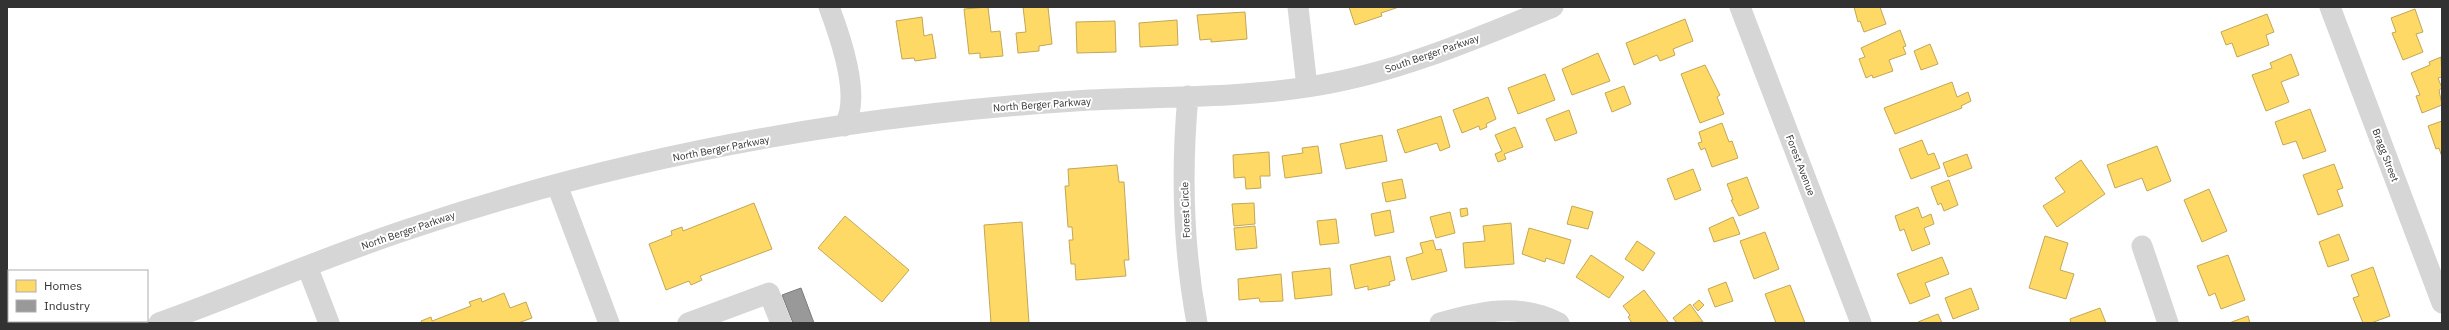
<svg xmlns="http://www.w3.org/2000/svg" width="2449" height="330" viewBox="0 0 2449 330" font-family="'IBM Plex Sans',sans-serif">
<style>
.homes{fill:#ffd966;stroke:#c2a756}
.industry{fill:#999;stroke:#7a7a7a}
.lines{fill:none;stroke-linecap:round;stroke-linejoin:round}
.minor{stroke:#d6d6d6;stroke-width:21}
.labels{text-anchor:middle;stroke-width:4;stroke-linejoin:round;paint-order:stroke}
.street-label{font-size:10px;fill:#323232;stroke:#fff}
</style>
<rect width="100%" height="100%" fill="#fff"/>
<path class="homes" d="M988,7L991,32L1000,31L1003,56L980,58V53L969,54L964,9Z
M1023,7H1048L1052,44L1039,46V51L1018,53L1016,33L1026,32Z
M1349,7H1399L1381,13L1382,16L1355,25Z
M1854,7H1880L1886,24L1864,32L1860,21L1858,22Z
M2415,9L2423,32L2416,34L2423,52L2403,60L2392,33L2396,32L2391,18Z
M1245,12L1247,39L1211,42V39L1200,40L1197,15Z
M2267,14L2274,32L2266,35L2269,45L2237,57L2232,43L2226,45L2221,32Z
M922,17L924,36L932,34L936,58L915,61L914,58L902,59L896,21Z
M1685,19L1693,41L1673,49L1675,55L1660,61L1657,55L1634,65L1626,43Z
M1177,20L1178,45L1140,47L1139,23Z
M1115,21L1116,52L1077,53L1076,22Z
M1900,30L1906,46L1903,47L1906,54L1889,60L1893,71L1873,78L1872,75L1866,78L1859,59L1865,57L1861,48Z
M1930,44L1938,64L1921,70L1914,51Z
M1598,53L1610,81L1572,95L1562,69Z
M2291,54L2299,75L2281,82L2289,102L2266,111L2252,75L2272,68L2270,63Z
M2441,57L2442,77L2438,78L2442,88L2439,90L2442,105L2422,113L2416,96L2420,95L2411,73L2430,65L2429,62Z
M1705,65L1720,95L1717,97L1724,114L1700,123L1681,74Z
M1545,74L1555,100L1518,114L1508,88Z
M1952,82L1957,97L1968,92L1971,101L1961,106L1962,108L1895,134L1884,108Z
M1624,86L1631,104L1612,112L1605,93Z
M1488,97L1496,119L1486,124L1487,127L1480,130L1479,126L1462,133L1453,110Z
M2310,109L2326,151L2303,159L2296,141L2283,145L2275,122Z
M1569,110L1577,133L1555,141L1546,119Z
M1441,116L1450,147L1440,151L1437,143L1405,153L1397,130Z
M2442,121V157L2439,148L2436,149L2428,126Z
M1722,123L1729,142L1732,141L1738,158L1712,167L1705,148L1701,150L1698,143L1702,142L1699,132Z
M1515,127L1523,147L1504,154L1506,159L1498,162L1495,154L1502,151L1495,135Z
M1382,135L1387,161L1346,169L1340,144Z
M1922,140L1928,155L1934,153L1940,168L1911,179L1899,149Z
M1318,146L1322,173L1285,178L1282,156L1303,153L1302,148Z
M2157,146L2171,181L2147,191L2142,178L2115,188L2107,165Z
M1269,152L1270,176H1260L1261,188L1246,189L1245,177L1234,178L1233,155Z
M1967,154L1972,168L1948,177L1943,163Z
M2081,160L2105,194L2057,227L2043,206L2065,192L2055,178Z
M2334,164L2343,188L2337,190L2343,206L2318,215L2303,175Z
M1117,165L1119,182H1124L1129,260H1124L1126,276L1076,280L1075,264H1071L1069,240H1073L1072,227H1068L1065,186H1069L1068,169Z
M1693,169L1701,190L1675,200L1667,179Z
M1747,177L1759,208L1739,216L1731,200H1733L1727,184Z
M1402,179L1406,198L1386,202L1382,183Z
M1949,180L1958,205L1944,211L1941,203L1938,205L1931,187Z
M2209,189L2227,231L2202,242L2184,200Z
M754,203L772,249L700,276L702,280L691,285L689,281L666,290L649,244L672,235L671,231L682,227L683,231Z
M1254,203L1255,224L1234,226L1232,204Z
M1572,206L1593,212L1588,229L1567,224Z
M1918,207L1922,218L1931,214L1934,224L1924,228L1930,244L1912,251L1904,229L1900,231L1895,216Z
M1467,208L1468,215L1461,217L1460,209Z
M1390,210L1394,232L1375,236L1371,214Z
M1450,212L1455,233L1436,238L1430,217Z
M845,216L909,270L882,302L818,248Z
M1733,217L1740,234L1714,242L1709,228Z
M1336,219L1339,243L1320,245L1317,221Z
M1022,222L1029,323H991L984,225Z
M1511,223L1514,264L1465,268L1463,243L1485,241L1483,226Z
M1255,226L1257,248L1236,250L1234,228Z
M1529,228L1571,240L1564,264L1546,258L1545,262L1522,254Z
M1765,232L1779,269L1754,279L1740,241Z
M2339,234L2349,260L2328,267L2319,242Z
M2045,236L2068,243L2060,270L2074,274L2066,299L2029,288Z
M1433,240L1436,250L1441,249L1447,271L1412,280L1406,258L1423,253L1420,243Z
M1637,241L1655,253L1643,271L1625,259Z
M1591,255L1624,277L1609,298L1576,277Z
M2228,255L2245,300L2221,309L2215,293L2209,296L2197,266Z
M1390,256L1395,280L1389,282L1390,285L1368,290V286L1355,289L1350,265Z
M1942,257L1949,274L1925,283L1930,296L1910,304L1897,274Z
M2373,267L2390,316L2371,323H2363L2353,298L2359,296L2351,275Z
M1330,268L1332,295L1295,299L1292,272Z
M1281,274L1283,301L1260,302L1259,298L1239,300L1238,279Z
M1726,282L1733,301L1715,307L1708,289Z
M1790,285L1805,323H1776L1765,294Z
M1971,288L1979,309L1953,319L1945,298Z
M1644,290L1669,323H1632L1628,317L1630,315L1623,306Z
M504,293L510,308L526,302L532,318L518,323H422L421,321L431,317L432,321L471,306L469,302L481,298L482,302Z
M1699,300L1704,305L1698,311L1693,305Z
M1690,304L1703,322L1677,323L1673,318Z
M2100,308L2106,323H2071L2070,319Z
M1938,314L1942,323H1919L1918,322Z
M2248,316L2250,323H2229Z"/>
<path class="industry" d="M801,288L814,323H793L782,295Z"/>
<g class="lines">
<path class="minor" d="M829,7C840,36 862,98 844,126
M1298,7L1307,87
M1740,7L1861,323
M2330,7L2442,303
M1188,96C1181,172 1183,248 1197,323
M557,185L609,323
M2142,246L2168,323
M307,266L329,323
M159,323C243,293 324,257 409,229C551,181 697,147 845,125C921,114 998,106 1075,101C1157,96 1240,99 1320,85C1402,71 1477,38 1553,7
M688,323L769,293L781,323
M1440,323C1481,312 1518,302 1559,323"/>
</g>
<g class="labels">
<g class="street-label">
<text transform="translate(1432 53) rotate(-19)" y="4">South Berger Parkway</text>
<text transform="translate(1042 104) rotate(-4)" y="4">North Berger Parkway</text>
<text transform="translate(721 148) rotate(-11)" y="4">North Berger Parkway</text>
<text transform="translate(2386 155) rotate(69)" y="4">Bragg Street</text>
<text transform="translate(1801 165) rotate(69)" y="4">Forest Avenue</text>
<text transform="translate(1185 210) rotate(-92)" y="4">Forest Circle</text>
<text transform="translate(408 230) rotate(-19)" y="4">North Berger Parkway</text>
</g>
</g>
<rect width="2449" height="330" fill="none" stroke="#323232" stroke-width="16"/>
<rect x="8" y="270" width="140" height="52" fill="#ffffff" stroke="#adadad"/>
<rect x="16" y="280" width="20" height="12" fill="#ffd966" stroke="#adadad"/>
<text x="44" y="290" font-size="12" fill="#323232">Homes</text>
<rect x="16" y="300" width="20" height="12" fill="#999999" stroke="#adadad"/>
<text x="44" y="310" font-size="12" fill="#323232">Industry</text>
</svg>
